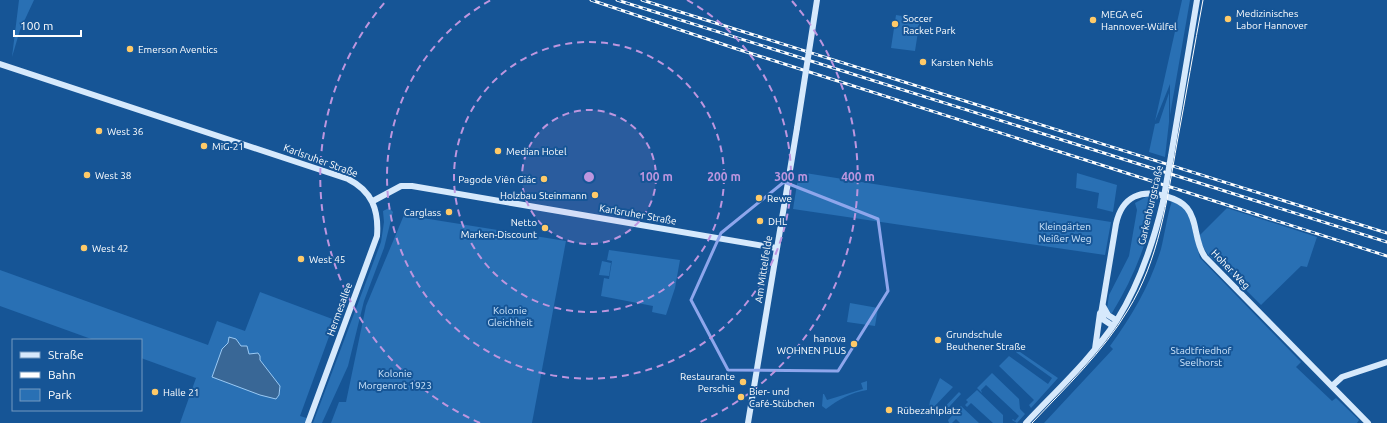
<svg xmlns="http://www.w3.org/2000/svg" width="1387" height="423" viewBox="0 0 1387 423" font-family="Ubuntu,sans-serif">
<style>
.green{fill:#2970b4}
.water{fill:#396796;stroke:#9ac9f4}
.lines{fill:none;stroke-linecap:round;stroke-linejoin:round}
.secondary{stroke:#d6e9fc;stroke-width:6}
.tram{stroke:#fff;stroke-width:1}
.rail-casing{stroke:#fff;stroke-width:3}
.rail{stroke:#165596;stroke-width:1.5;stroke-dasharray:4.5;stroke-linecap:butt}
.secondary-bridge{stroke:#d6e9fc;stroke-width:6}
.marked{fill:none;stroke:#8ea6ec;stroke-width:3;stroke-linejoin:round}
.ring{fill:none;stroke:#bd96df;stroke-width:2;stroke-dasharray:7 5}
.poi-dot{fill:#ffca68;stroke:#165596;stroke-width:1.5}
.labels{text-anchor:middle;stroke-width:4;stroke-linejoin:round;paint-order:stroke}
.poi-label{font-size:10px;fill:#fff;stroke:#165596;text-anchor:start}
.street-label{font-size:10px;fill:#fff;stroke:#165596}
.park-label{font-size:10px;fill:#cfe6fc;stroke:#165596}
.centre{fill:#bd96df;stroke:#165596;stroke-width:2}
.ring-label{font-size:12px;text-anchor:middle;font-weight:bold;fill:#bd96df;stroke:#165596;stroke-width:4;stroke-linejoin:round;paint-order:stroke}
</style>
<rect width="100%" height="100%" fill="#165596"/>
<path class="green" d="M19,0H34L20,30L12,57Z
M1182,0H1190L1170,115V84L1155,121Z
M896,15L920,19L915,51L891,48Z
M1169,93V122L1165,157L1149,152L1155,124L1159,123Z
M799,172L1111,222L1105,255L793,209Z
M1077,173L1117,185L1113,212L1097,208L1099,193L1076,188Z
M1146,197L1156,198C1149,240 1134,277 1112,313H1110L1107,309L1109,295L1129,256L1137,210L1135,203Z
M1172,201L1182,206L1188,213L1200,258L1301,362L1296,367L1332,401L1336,398L1359,420L1357,423H1044L1113,349L1110,346C1132,316 1150,285 1161,249C1165,233 1167,216 1172,201Z
M389,208L393,212L384,248L364,301L348,366L322,423H313L381,242L384,222L383,211Z
M1227,208L1317,237L1307,267L1301,266L1261,305L1219,263C1208,259 1202,246 1199,236Z
M404,215L566,241L532,423H331L339,402H346L366,306Z
M609,250L680,260L675,288L666,315L652,312L653,306L601,296L604,278L609,279L612,261L607,260Z
M602,261L611,263L609,276L599,275Z
M0,270L208,345L217,321L245,331L260,292L335,320L300,416L310,419L308,423H180L196,378L141,358V340H94L0,306Z
M850,303L878,308L875,326L847,322Z
M1014,348L1058,378L1031,408L1029,405L1034,400L999,366L1009,356L1048,384L1052,378L1013,350Z
M992,373L1019,399L1020,409L1025,414L1017,423L1012,420L1013,419L1015,421L1019,416L986,385L981,390L982,393L977,388Z
M940,378L953,387L931,410L929,408L930,401Z
M867,381V390C850,393 839,399 826,409L822,406L823,394H824L827,400L863,389L861,383Z
M977,390L1003,415V423H993L971,403L967,407L965,405L968,402L966,400Z
M959,392L961,394L939,418L937,415Z
M961,406L979,423H960L956,419L952,423H949L948,420Z"/>
<path class="water" d="M229,337L236,339L241,346H247L249,354L258,353L260,356V360L280,386L279,395L276,399L260,395L212,377L222,349L228,343Z"/>
<g class="lines">
<path class="secondary" d="M0,64L348,179C372,191 379,210 377,236L308,423
M1171,156L1197,0
M373,201L401,186H412L776,248
M1103,306L1108,315L1116,320
M1113,326L1104,320L1101,314L1116,224C1122,196 1142,188 1168,197C1175,199 1182,202 1187,208C1198,221 1194,242 1205,257L1368,423
M1095,349L1100,313
M1332,386L1342,377L1387,362
M748,423L797,128
M1026,423C1057,390 1092,358 1117,320C1140,283 1153,244 1163,202"/>
<path class="tram" d="M1032,423C1066,387 1103,352 1128,310C1159,260 1167,200 1177,143C1186,95 1194,48 1203,0"/>
<defs>
<path id="rail" d="M591,0L734,48L1387,256
M617,0L1387,242
M642,0L1387,233"/>
</defs>
<use href="#rail" class="rail-casing"/>
<use href="#rail" class="rail"/>
<path class="secondary-bridge" d="M797,128L817,0
M1163,202L1171,156"/>
</g>
<path class="marked" d="M784,182L878,219L888,291L838,371L728,370L691,300L721,233Z"/>
<circle cx="589" cy="177" r="67" fill="#bd96df" fill-opacity=".12"/>
<g class="ring">
<circle cx="589" cy="177" r="67"/>
<circle cx="589" cy="177" r="135"/>
<path d="M687 0A202 202 0 1 1 491 0"/>
<path d="M480 423A269 269 0 0 1 386 1M792 1A269 269 0 0 1 698 423"/>
</g>
<g class="poi-dot">
<circle cx="1228" cy="19" r="4"/>
<circle cx="1093" cy="20" r="4"/>
<circle cx="895" cy="24" r="4"/>
<circle cx="130" cy="49" r="4"/>
<circle cx="923" cy="62" r="4"/>
<circle cx="99" cy="131" r="4"/>
<circle cx="204" cy="146" r="4"/>
<circle cx="498" cy="151" r="4"/>
<circle cx="87" cy="175" r="4"/>
<circle cx="544" cy="179" r="4"/>
<circle cx="595" cy="195" r="4"/>
<circle cx="759" cy="198" r="4"/>
<circle cx="449" cy="212" r="4"/>
<circle cx="760" cy="221" r="4"/>
<circle cx="545" cy="228" r="4"/>
<circle cx="84" cy="248" r="4"/>
<circle cx="301" cy="259" r="4"/>
<circle cx="938" cy="340" r="4"/>
<circle cx="854" cy="344" r="4"/>
<circle cx="743" cy="382" r="4"/>
<circle cx="155" cy="392" r="4"/>
<circle cx="741" cy="397" r="4"/>
<circle cx="889" cy="410" r="4"/>
</g>
<g class="labels">
<g class="poi-label">
<text x="1236" y="17">Medizinisches<tspan x="1236" dy="12">Labor Hannover</tspan></text>
<text x="1101" y="18">MEGA eG<tspan x="1101" dy="12">Hannover-Wülfel</tspan></text>
<text x="903" y="22">Soccer<tspan x="903" dy="12">Racket Park</tspan></text>
<text x="138" y="53">Emerson Aventics</text>
<text x="931" y="66">Karsten Nehls</text>
<text x="107" y="135">West 36</text>
<text x="212" y="150">MiG-21</text>
<text x="506" y="155">Median Hotel</text>
<text x="95" y="179">West 38</text>
<text x="536" y="183" text-anchor="end">Pagode Viên Giác</text>
<text x="587" y="199" text-anchor="end">Holzbau Steinmann</text>
<text x="767" y="202">Rewe</text>
<text x="441" y="216" text-anchor="end">Carglass</text>
<text x="768" y="225">DHL</text>
<text x="537" y="226" text-anchor="end">Netto<tspan x="537" dy="12">Marken-Discount</tspan></text>
<text x="92" y="252">West 42</text>
<text x="309" y="263">West 45</text>
<text x="946" y="338">Grundschule<tspan x="946" dy="12">Beuthener Straße</tspan></text>
<text x="846" y="342" text-anchor="end">hanova<tspan x="846" dy="12">WOHNEN PLUS</tspan></text>
<text x="735" y="380" text-anchor="end">Restaurante<tspan x="735" dy="12">Perschia</tspan></text>
<text x="749" y="395">Bier- und<tspan x="749" dy="12">Café-Stübchen</tspan></text>
<text x="163" y="396">Halle 21</text>
<text x="897" y="414">Rübezahlplatz</text>
</g>
<g class="street-label">
<text transform="translate(321 160) rotate(20)" y="4">Karlsruher Straße</text>
<text transform="translate(1150 205) rotate(-77)" y="4">Garkenburgstraße</text>
<text transform="translate(638 214) rotate(10)" y="4">Karlsruher Straße</text>
<text transform="translate(763 269) rotate(-81)" y="4">Am Mittelfelde</text>
<text transform="translate(1231 269) rotate(46)" y="4">Hoher Weg</text>
<text transform="translate(339 309) rotate(-70)" y="4">Hermesallee</text>
</g>
<g class="park-label">
<text x="1065" y="230">Kleingärten<tspan x="1065" dy="12">Neißer Weg</tspan></text>
<text x="510" y="314">Kolonie<tspan x="510" dy="12">Gleichheit</tspan></text>
<text x="1201" y="354">Stadtfriedhof<tspan x="1201" dy="12">Seelhorst</tspan></text>
<text x="395" y="377">Kolonie<tspan x="395" dy="12">Morgenrot 1923</tspan></text>
</g>
</g>
<circle cx="589" cy="177" r="6" class="centre"/>
<g class="ring-label">
<text x="656" y="181">100 m</text>
<text x="724" y="181">200 m</text>
<text x="791" y="181">300 m</text>
<text x="858" y="181">400 m</text>
</g>
<rect x="12" y="339" width="130" height="72" fill="#165596" stroke="#7399c0"/>
<rect x="20" y="352" width="20" height="6" fill="#d6e9fc" stroke="#7399c0"/>
<text x="48" y="359" font-size="12" fill="#ffffff">Straße</text>
<rect x="20" y="372" width="20" height="6" fill="#ffffff" stroke="#7399c0"/>
<text x="48" y="379" font-size="12" fill="#ffffff">Bahn</text>
<rect x="20" y="389" width="20" height="12" fill="#2970b4" stroke="#7399c0"/>
<text x="48" y="399" font-size="12" fill="#ffffff">Park</text>
<path d="M14 30v6h67v-6" fill="none" stroke="#ffffff" stroke-width="2"/>
<text x="20" y="30" font-size="12" fill="#ffffff" stroke="#165596" stroke-width="3" paint-order="stroke">100 m</text>
</svg>
